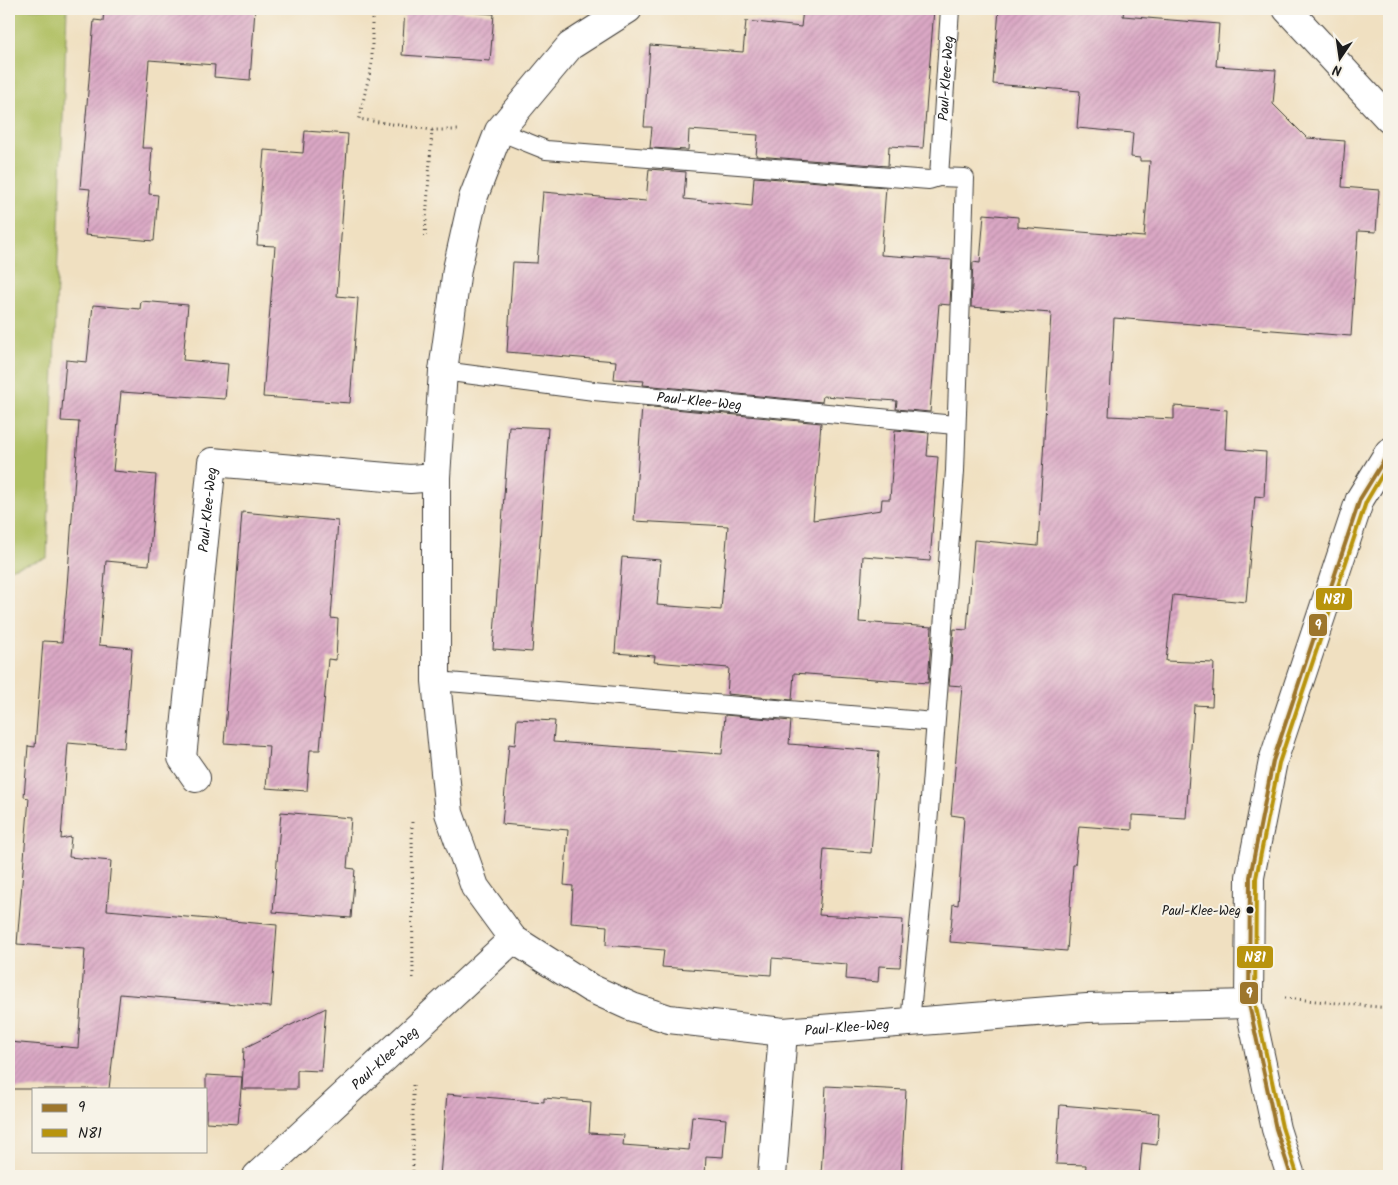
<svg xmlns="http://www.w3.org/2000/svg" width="1398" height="1185" viewBox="0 0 1398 1185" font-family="Kalam,sans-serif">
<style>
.green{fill:#b0c063;stroke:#666e40}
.building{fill:url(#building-hatch)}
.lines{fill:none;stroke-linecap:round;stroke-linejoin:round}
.service-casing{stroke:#3c3935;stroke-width:20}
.minor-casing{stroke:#3c3935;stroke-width:30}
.path{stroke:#3c3935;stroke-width:3;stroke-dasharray:1 4;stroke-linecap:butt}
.service{stroke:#fff;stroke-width:18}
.minor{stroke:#fff;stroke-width:28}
.bus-1-casing{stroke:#f7f3e8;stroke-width:8}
.bus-2-casing{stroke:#f7f3e8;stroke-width:8}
.bus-1{stroke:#9d762c;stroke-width:4}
.bus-2{stroke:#b8940d;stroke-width:4}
.bus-dot{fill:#1c1c1c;stroke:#f7f3e8;stroke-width:2}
.labels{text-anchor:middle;stroke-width:4;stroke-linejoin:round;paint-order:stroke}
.bus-label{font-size:13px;fill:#1c1c1c;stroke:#f7f3e8;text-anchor:end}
.street-label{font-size:14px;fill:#1c1c1c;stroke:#f7f3e8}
.line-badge{stroke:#f7f3e8;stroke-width:2}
.badge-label{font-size:14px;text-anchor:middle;font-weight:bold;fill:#fff}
</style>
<defs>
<pattern id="building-hatch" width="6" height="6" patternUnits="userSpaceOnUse" patternTransform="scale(1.25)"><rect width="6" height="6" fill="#daa7c4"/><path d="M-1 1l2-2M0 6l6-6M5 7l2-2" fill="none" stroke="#ba8fa8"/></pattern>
</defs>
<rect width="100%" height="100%" fill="#f7f3e8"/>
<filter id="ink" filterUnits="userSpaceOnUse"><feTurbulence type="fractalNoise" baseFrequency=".02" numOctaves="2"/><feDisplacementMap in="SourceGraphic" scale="10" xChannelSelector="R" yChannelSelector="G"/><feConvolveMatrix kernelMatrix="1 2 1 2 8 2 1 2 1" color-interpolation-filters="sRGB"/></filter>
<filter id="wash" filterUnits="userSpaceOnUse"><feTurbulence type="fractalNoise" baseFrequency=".0096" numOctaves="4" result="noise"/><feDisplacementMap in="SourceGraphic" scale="20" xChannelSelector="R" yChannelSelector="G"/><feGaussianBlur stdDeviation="1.12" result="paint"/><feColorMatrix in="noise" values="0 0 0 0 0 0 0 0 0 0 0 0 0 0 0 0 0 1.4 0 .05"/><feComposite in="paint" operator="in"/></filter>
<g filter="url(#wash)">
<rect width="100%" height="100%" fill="#f0e0c1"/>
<path class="green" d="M9,9H67L47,558L9,569Z"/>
<g id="blocks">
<path class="building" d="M104,9H255L250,80L214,77L215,65L149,60L142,148H152L149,194L158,195L154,241L85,235L90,189L80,188L94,20L103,21Z
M405,9H455V11L494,14L490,61L402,55Z
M803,9H934L923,148L889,146L888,166L756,156L758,135L689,130L688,150L650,148L652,127H644L650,45L743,52L746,21L801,27Z
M999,9H1124L1123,16L1219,24L1216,66L1276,70L1273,104L1307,138L1345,141L1342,187L1379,190L1376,232L1358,231L1351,336L1114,318L1109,416L1174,419V406L1227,410L1225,449L1266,452L1264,497L1255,496L1246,602L1173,595L1166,661L1214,663L1212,706L1194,705L1186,818L1132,815V830L1079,826L1075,865H1073L1067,951L950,942L953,904L958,905L964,817L951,815L962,686L949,685L954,629L967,630L974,540L1038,546L1051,313L971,307L973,262L980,263L984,214L1018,217V227L1144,237L1150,161H1140V158L1131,157L1133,133L1077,128L1080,91L993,84Z
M305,131L348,134L337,296L358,298L350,403L263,397L275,246L257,245L264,150L303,153Z
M649,169L686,172L684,199L752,206L754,177L886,187L881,255L952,260L950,305L939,304L930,412L896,409L897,401L823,396L822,402L643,385L644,381L614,379L616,361L507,352L513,262L537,263L543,192L646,201Z
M141,301L188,305L183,360L228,364L225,399L121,392L113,471L156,475L149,565L106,561L99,645L132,648L124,748L68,743L61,839L71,837L69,857L111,861L107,910L277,925L271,1007L120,994L109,1089H9V1042L78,1048L85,949L17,944L29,798L24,797L28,746L35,747L43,641L62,642L67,586L79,422L61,421L66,360L87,362L93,305L140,309Z
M642,406L821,423L813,520L881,510L882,499H890L895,430L929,433L927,456L938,457L930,561L863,556L859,622L932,627L928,683L794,673L792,700L727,694L729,668L654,662L655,656L615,653L622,557L661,560L657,605L721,610L728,526L634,521Z
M509,426L548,428L532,652L493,649Z
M242,512L338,521L331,618L338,619L336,660L328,659L320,750H310L307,791L266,788L269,746L224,743Z
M725,715L791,721L789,744L879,751L871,853L824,849L819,915L903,920L900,967L879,966L878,982L846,979L847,964L772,958L771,975L662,967L664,950L606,945L607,926L571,923L573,886L564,885L568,830L502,824L509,744L515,745L517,719L555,721L553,742L722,754Z
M281,812L351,818L347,868L355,869L351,918L273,912Z
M326,1008L321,1071L297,1070V1089H242L244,1048Z
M206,1075L242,1077L238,1124L206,1122Z
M826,1086L906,1090L901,1176H821Z
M447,1094L544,1102V1098L591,1102L589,1133L624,1135L623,1145L689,1150L692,1116L726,1119L723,1157L706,1156L705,1176H440Z
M1060,1105L1159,1113L1157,1145L1142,1143L1139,1176H1085L1086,1165L1056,1164Z"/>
</g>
</g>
<g filter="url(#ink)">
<use href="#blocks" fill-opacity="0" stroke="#3c3935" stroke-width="1"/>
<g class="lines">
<defs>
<g id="service">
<path d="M499,131L546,150L929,180L939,177"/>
<path id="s1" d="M443,371L594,391L955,425"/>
<path d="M436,681L935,722"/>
<path id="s2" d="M910,1023L925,864L955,471L965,178L939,177L950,9"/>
</g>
<g id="minor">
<path id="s3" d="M628,9L570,46L499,131L473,198L457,269L443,371L436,477V681L449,813L475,887L513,939L590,988L632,1007L669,1019L783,1032L1087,1008L1249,1004"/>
<path d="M1287,9L1389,119"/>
<path id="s4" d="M196,778L182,758L212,462L410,479L436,477"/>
<path id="s5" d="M257,1176L513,939"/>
<path d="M772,1176L783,1032"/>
<path d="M1291,1176L1276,1129L1249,1004L1250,877L1273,761L1360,499L1389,452"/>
</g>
</defs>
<use href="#service" class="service-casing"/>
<use href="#minor" class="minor-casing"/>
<path class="path" d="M372,9V63L359,119L432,130H461
M425,236L432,130
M412,822L413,981
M1285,998L1389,1008
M413,1176V1082"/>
<use href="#service" class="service"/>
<use href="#minor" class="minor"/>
<defs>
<path id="bus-1" d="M1291,1176L1276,1129L1249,1004L1250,877L1273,761L1360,499L1389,452"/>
<path id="bus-2" d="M1297,1174L1282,1127L1255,1003L1256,878L1279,763L1366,502L1389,463"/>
</defs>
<use href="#bus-1" class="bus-1-casing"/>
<use href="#bus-2" class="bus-2-casing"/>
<use href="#bus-1" class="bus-1"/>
<use href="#bus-2" class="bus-2"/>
</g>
</g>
<circle class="bus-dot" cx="1250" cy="910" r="4.5"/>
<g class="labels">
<g class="bus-label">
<text x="1241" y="915">Paul-Klee-Weg</text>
</g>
<g class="street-label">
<text dy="5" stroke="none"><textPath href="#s2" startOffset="972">Paul-Klee-Weg</textPath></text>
<text dy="5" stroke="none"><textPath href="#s1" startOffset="258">Paul-Klee-Weg</textPath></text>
<text dy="5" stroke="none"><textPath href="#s4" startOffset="274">Paul-Klee-Weg</textPath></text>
<text dy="5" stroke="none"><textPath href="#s3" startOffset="1368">Paul-Klee-Weg</textPath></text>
<text dy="5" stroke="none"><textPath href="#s5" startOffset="174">Paul-Klee-Weg</textPath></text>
</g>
</g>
<g class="line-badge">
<rect x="1315" y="587" width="38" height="24" rx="5" fill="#b8940d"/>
<rect x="1308" y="613" width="20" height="24" rx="5" fill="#9d762c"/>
<rect x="1236" y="945" width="38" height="24" rx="5" fill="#b8940d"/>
<rect x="1239" y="981" width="20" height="24" rx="5" fill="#9d762c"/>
</g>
<g class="badge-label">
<text x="1334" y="604">N81</text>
<text x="1318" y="630">9</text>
<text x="1255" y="962">N81</text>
<text x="1249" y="998">9</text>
</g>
<rect width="1398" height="1185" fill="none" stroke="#f7f3e8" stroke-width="30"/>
<rect x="32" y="1088" width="175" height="65" fill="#f7f3e8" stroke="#9f9d96"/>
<rect x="42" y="1104" width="25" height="8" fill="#9d762c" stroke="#9f9d96"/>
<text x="78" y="1112" font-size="15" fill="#1c1c1c">9</text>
<rect x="42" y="1129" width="25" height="8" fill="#b8940d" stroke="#9f9d96"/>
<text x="78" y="1138" font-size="15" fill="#1c1c1c">N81</text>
<g transform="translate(1340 58) rotate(193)" stroke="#f7f3e8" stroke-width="4" paint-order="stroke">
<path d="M0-4L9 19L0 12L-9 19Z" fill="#1c1c1c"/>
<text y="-8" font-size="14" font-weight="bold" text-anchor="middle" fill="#1c1c1c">N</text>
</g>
</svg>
